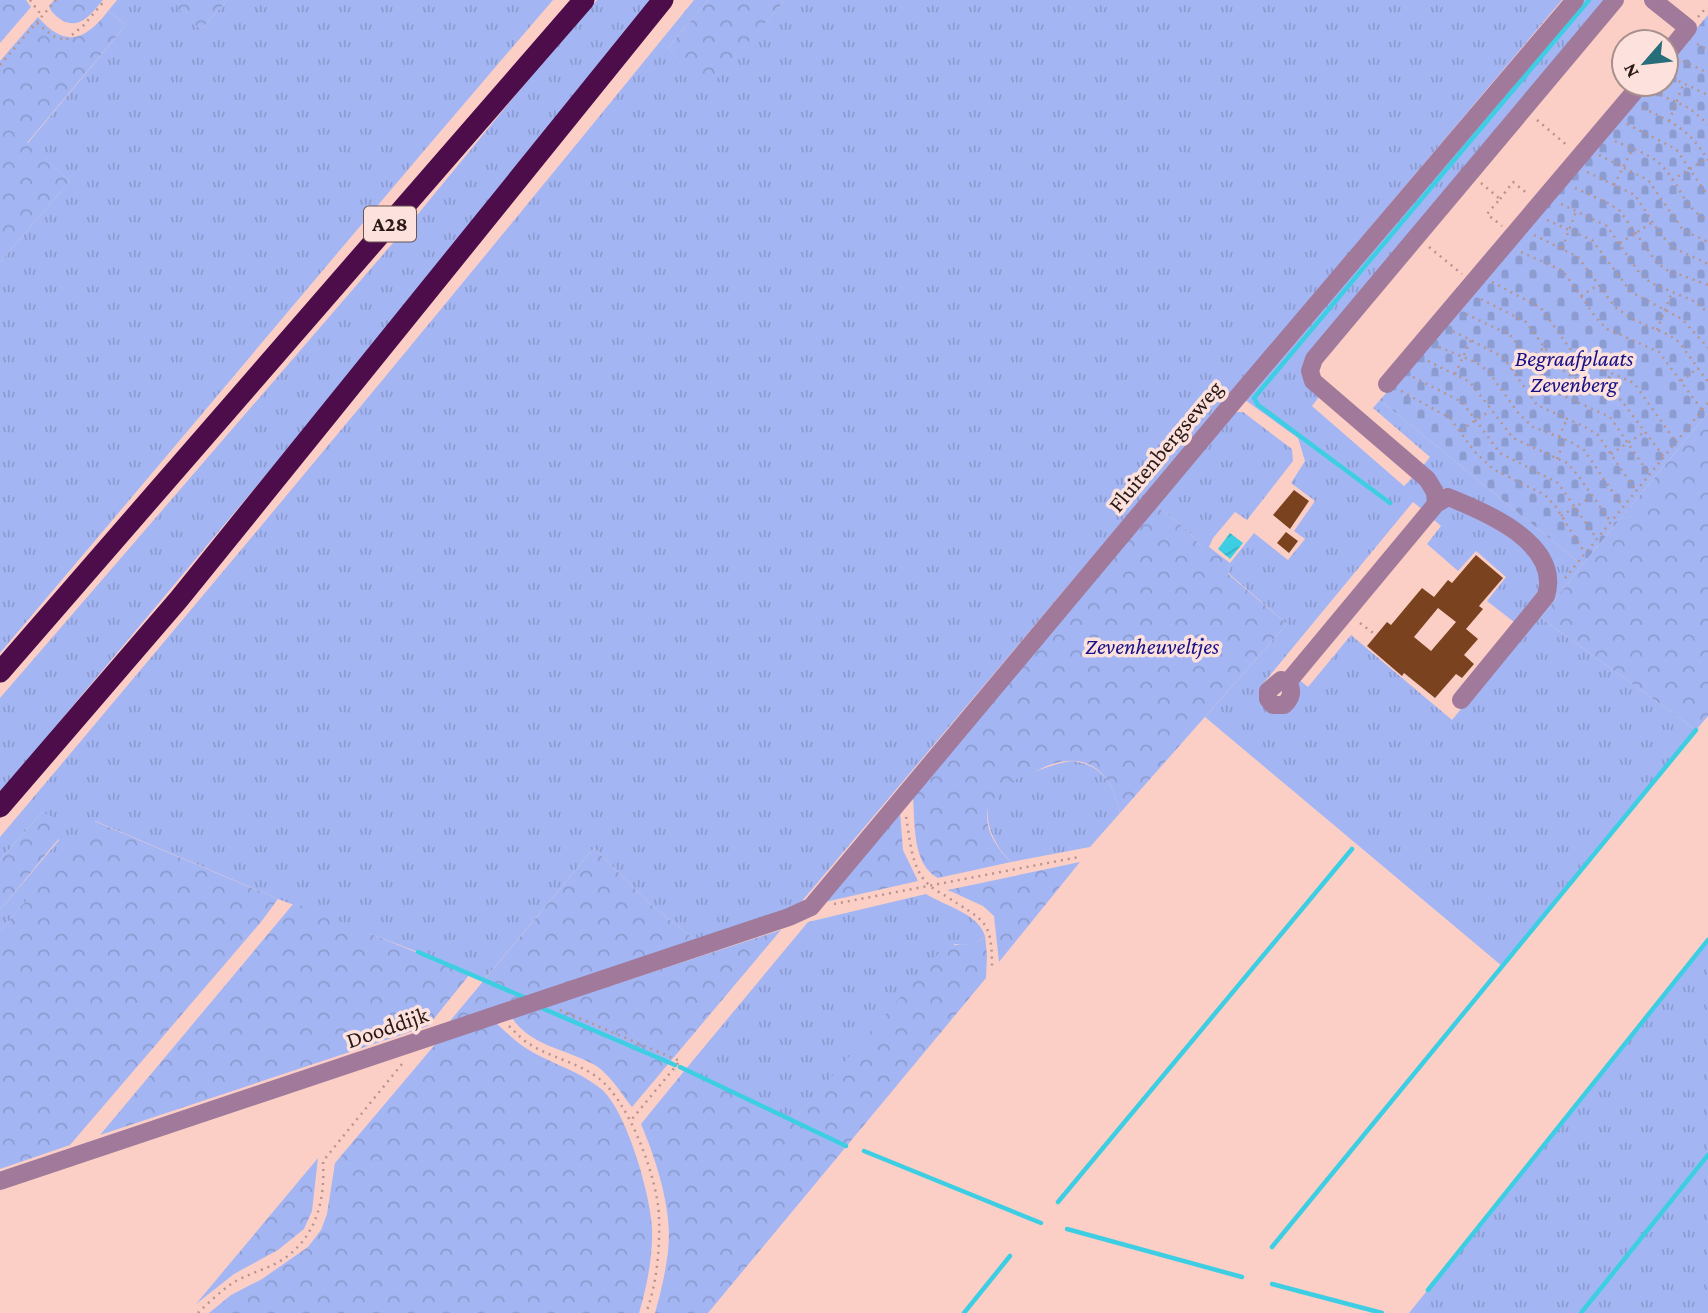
<svg xmlns="http://www.w3.org/2000/svg" width="1708" height="1313" viewBox="0 0 1708 1313" font-family="'Crimson Pro',serif">
<style>
.grass{fill:url(#grass-tufts)}
.forest{fill:url(#forest-crowns)}
.cemetery{fill:url(#cemetery-stones)}
.water{fill:url(#water-waves)}
.lines{fill:none;stroke-linecap:round;stroke-linejoin:round}
.stream{stroke:#3ecee4;stroke-width:4.5}
.building{fill:#7a421f;fill-rule:evenodd}
.path{stroke:#b8948e;stroke-width:2.5;stroke-dasharray:2 5;stroke-linecap:butt}
.minor{stroke:#a0799b;stroke-width:18}
.highway{stroke:#4d0c4a;stroke-width:21}
.labels{text-anchor:middle;stroke-width:7;stroke-linejoin:round;paint-order:stroke}
.shield{fill:#fde1dc;stroke:#695552;stroke-width:2}
.shield-label{font-size:21px;font-weight:bold;fill:#291917}
.park-label{font-size:23px;font-style:italic;fill:#171188;stroke:#fde1dc}
.street-label{font-size:23px;fill:#291917;stroke:#fde1dc}
</style>
<defs>
<pattern id="grass-tufts" width="24" height="20" patternUnits="userSpaceOnUse" patternTransform="scale(1.75)"><rect width="24" height="20" fill="#a3b6f3"/><path d="M3 7l-1-3M5 7V3M7 7l1-3M15 17l-1-3M17 17v-4M19 17l1-3" fill="none" stroke="#8c9cd0"/></pattern>
<pattern id="forest-crowns" width="20" height="18" patternUnits="userSpaceOnUse" patternTransform="scale(1.75)"><rect width="20" height="18" fill="#a3b6f3"/><path d="M2 6a3 3 0 1 1 6 0M12 15a3 3 0 1 1 6 0" fill="none" stroke="#8c9cd0"/></pattern>
<pattern id="cemetery-stones" width="16" height="16" patternUnits="userSpaceOnUse" patternTransform="scale(1.75)"><rect width="16" height="16" fill="#a3b6f3"/><path d="M2 7V4a2 2 0 0 1 4 0v3zM10 15v-3a2 2 0 0 1 4 0v3z" fill="#8c9cd0"/></pattern>
<pattern id="water-waves" width="16" height="10" patternUnits="userSpaceOnUse" patternTransform="scale(1.75)"><rect width="16" height="10" fill="#3ecee4"/><path d="M0 5q4-4 8 0t8 0" fill="none" stroke="#36b0c3"/></pattern>
</defs>
<rect width="100%" height="100%" fill="#fccfc6"/>
<path class="grass" d="M117,0H179L201,30L227,0H553C367,216 185,435 0,653V262L70,181L27,144L126,25L108,11Z
M597,0H651L357,366L0,793V698L418,214L536,70Z
M694,0H708L668,48L706,90L785,0H1562L797,907L697,941L652,906L594,848L483,981L418,952L278,899L95,821L0,931V910L59,840L42,812L0,860V837C234,560 466,281 694,0Z
M1579,0H1607L1305,358L1304,370L1319,397L1312,406L1404,486L1414,476L1420,481L1429,499L1423,510L1413,502L1262,685L1272,712L1297,678L1308,687L1351,635L1452,720L1551,598L1556,577L1482,505L1440,487L1422,467L1430,457L1373,408L1380,400L1582,565L1541,618L1696,730L1502,966L1205,717L1287,624L1228,573L1230,563L1254,533L1288,560L1305,539L1294,531L1315,501L1291,483L1305,461L1298,438L1245,400Z
M1234,412H1243L1292,449L1293,461L1247,520L1235,512L1213,538L1209,547H1202L1185,528L1156,506Z
M1448,505C1475,518 1556,551 1539,593C1535,603 1521,614 1514,622L1487,601L1506,577L1476,551L1458,571L1427,544L1441,526L1433,519Z
M1072,761C1102,764 1114,785 1120,813L1090,847L1011,862C990,842 974,803 1005,783C1012,778 1023,777 1031,773C1045,768 1057,763 1072,761Z
M926,894C945,906 978,913 985,936C976,946 967,945 955,944L850,1057L793,1121L685,1070L808,922Z
M1708,943V1313H1409Z"/>
<path class="forest" d="M0,0H26L31,7L0,43Z
M54,0H103C92,13 79,32 60,19C55,15 51,12 49,6Z
M179,0H227L201,30L177,8Z
M708,0H785L706,91L668,48Z
M108,11L126,25L27,143L70,181L0,262V61L38,17C65,48 85,41 108,11Z
M1708,413V716L1696,730L1541,618L1582,565Z
M1156,506L1185,528L1202,547H1209L1230,563L1228,574L1287,624L1120,813C1113,779 1094,753 1056,763C1047,765 1039,770 1030,774C1017,779 1007,781 996,791L999,800L989,805C982,826 996,848 1011,862L938,878C912,865 915,822 913,797Z
M42,812L70,825L0,910V860Z
M900,812L903,850L918,881L825,902Z
M94,821L278,899L261,922L70,1145L0,1169V931Z
M594,848L652,906L697,941L457,1021H450Z
M1080,862L999,962L994,916L983,906L948,890Z
M294,903L470,974L428,1026L100,1135Z
M781,930L632,1107C620,1092 609,1072 591,1063C564,1049 530,1045 512,1018Z
M985,936L987,955L986,978L708,1313H655C662,1288 669,1259 669,1233C668,1197 655,1157 641,1124L685,1070L793,1121L937,955C942,951 946,947 952,946C965,942 975,948 985,936Z
M496,1023C508,1034 519,1045 534,1053C556,1065 580,1072 600,1088C626,1108 651,1196 652,1228C653,1255 647,1287 639,1313H209L231,1295L262,1279L308,1247L321,1230L327,1214L335,1163L438,1041Z
M318,1158L312,1211L304,1229L278,1250L234,1274L196,1304Z"/>
<path class="cemetery" d="M1708,15V413L1582,565L1380,400L1649,84H1666V64Z"/>
<path class="water" d="M1230,533L1243,543L1230,559L1218,549Z"/>
<g class="lines">
<path class="stream" d="M1390,503L1258,405L1254,398L1589,0
M418,952L526,998
M537,1006L675,1065
M680,1067L846,1146
M864,1151L1041,1223
M1058,1202L1352,849
M1067,1229L1242,1277
M1272,1247L1696,730
M1272,1284L1382,1313
M1428,1290L1708,940
M964,1313L1010,1256
M1581,1313L1708,1155"/>
</g>
<path class="building" d="M1294,490L1309,501L1290,529L1273,515Z
M1286,532L1298,541L1289,553L1277,543Z
M1476,555L1503,578L1479,606L1483,609L1466,629L1478,639L1464,655L1474,664L1462,678L1456,674L1435,698L1404,673L1402,676L1367,646L1387,622L1391,625L1422,588L1434,597L1448,580L1452,583ZM1438,608L1456,622L1431,651L1414,637Z"/>
<g class="lines">
<path class="path" d="M30,0L42,16
M1698,17L1705,9L1708,11
M37,23L53,36L66,40L84,25L105,0
M1697,44L1708,50
M1683,61L1708,73
M0,65L56,0
M1666,75L1708,95
M1654,92L1689,108L1708,124
M1643,108C1675,124 1688,128 1708,160
M1537,120L1569,147
M1669,121L1683,85
M1627,124L1676,149L1708,196
M1615,141C1630,148 1652,154 1663,167C1680,185 1684,209 1708,220
M1599,155L1648,180L1683,230L1708,242
M1587,172L1635,195L1659,232L1672,247L1708,264
M1672,180L1707,158
M1481,183L1500,199L1487,214L1502,226
M1614,185L1632,150
M1575,188L1610,204L1620,211L1657,263L1667,270L1708,285
M1500,199L1513,182L1529,195
M1561,204L1607,226L1638,271L1651,283L1696,302L1708,313
M1547,220L1592,240L1631,292L1682,319L1708,348
M1534,235L1578,257L1615,307L1632,319L1669,335L1679,342L1708,382
M1620,243L1653,222
M1429,247L1462,274
M1562,248L1576,212
M1521,252L1563,271L1597,319L1607,329L1659,352L1702,410
M1492,282L1541,308L1571,350L1584,361L1634,383L1676,442
M1581,296L1598,285
M1481,299L1526,322L1555,362L1567,374L1621,400L1664,457
M1466,314L1510,335L1555,392L1610,417L1649,474
M1657,330L1672,292
M1453,331L1503,357L1537,405L1585,427L1598,435L1636,491
M1439,347L1475,362L1488,371L1519,414L1533,427L1569,441L1584,450L1623,507
M1428,361L1470,382L1513,438L1567,463L1577,474L1611,522
M1512,370L1544,348
M1455,374L1471,340
M1413,377L1462,402L1500,453L1558,483L1597,539
M1681,381L1698,368
M1401,391L1450,418L1474,451L1493,469L1545,495L1556,507L1585,553
M1603,391L1611,373
M1461,430L1490,411
M1559,437L1566,421
M1611,454L1646,431
M1557,459L1565,439
M1561,516L1591,497
M1565,578L1708,403
M1360,623L1376,635
M906,817C910,839 911,868 928,884C933,889 940,893 946,896C984,922 992,918 992,967
M834,904L1079,857
M560,1010L680,1061L632,1119
M509,1026C514,1031 519,1036 525,1041C547,1057 575,1061 597,1077C629,1100 658,1179 659,1217C660,1248 657,1284 646,1313
M198,1313C208,1303 220,1292 231,1284C246,1274 269,1269 285,1258C318,1234 325,1198 323,1161L402,1064"/>
<path class="minor" d="M1653,0L1688,28L1666,55
M1387,384L1641,84
M1436,504L1448,497C1486,512 1562,544 1546,596L1461,700
M1281,680L1288,682C1293,690 1292,698 1284,705H1273L1268,699V691Z
M1288,682L1436,504L1435,492L1427,479L1313,381L1310,371L1314,359L1615,0
M0,1181L789,917L811,907L1235,400L1575,0"/>
<path class="highway" d="M0,672L584,0
M0,807L179,599L663,0"/>
</g>
<g class="labels">
<rect class="shield" x="364" y="206.5" width="52" height="35" rx="5"/>
<g class="shield-label">
<text x="390" y="231">A28</text>
</g>
<g class="park-label">
<text x="1574" y="366">Begraafplaats<tspan x="1574" dy="26">Zevenberg</tspan></text>
<text x="1152" y="654">Zevenheuveltjes</text>
</g>
<g class="street-label">
<text transform="translate(1165 446) rotate(-50)" y="8">Fluitenbergseweg</text>
<text transform="translate(387 1027) rotate(-19)" y="8">Dooddijk</text>
</g>
</g>
<g transform="translate(1645 63) rotate(242)"><circle r="33" fill="#fde1dc" stroke="#a8918d" stroke-width="2"/>
<path d="M0-5L12 26L0 18L-12 26Z" fill="#266e7a"/>
<text y="-10" font-size="19" font-weight="bold" text-anchor="middle" fill="#291917">N</text>
</g>
</svg>
